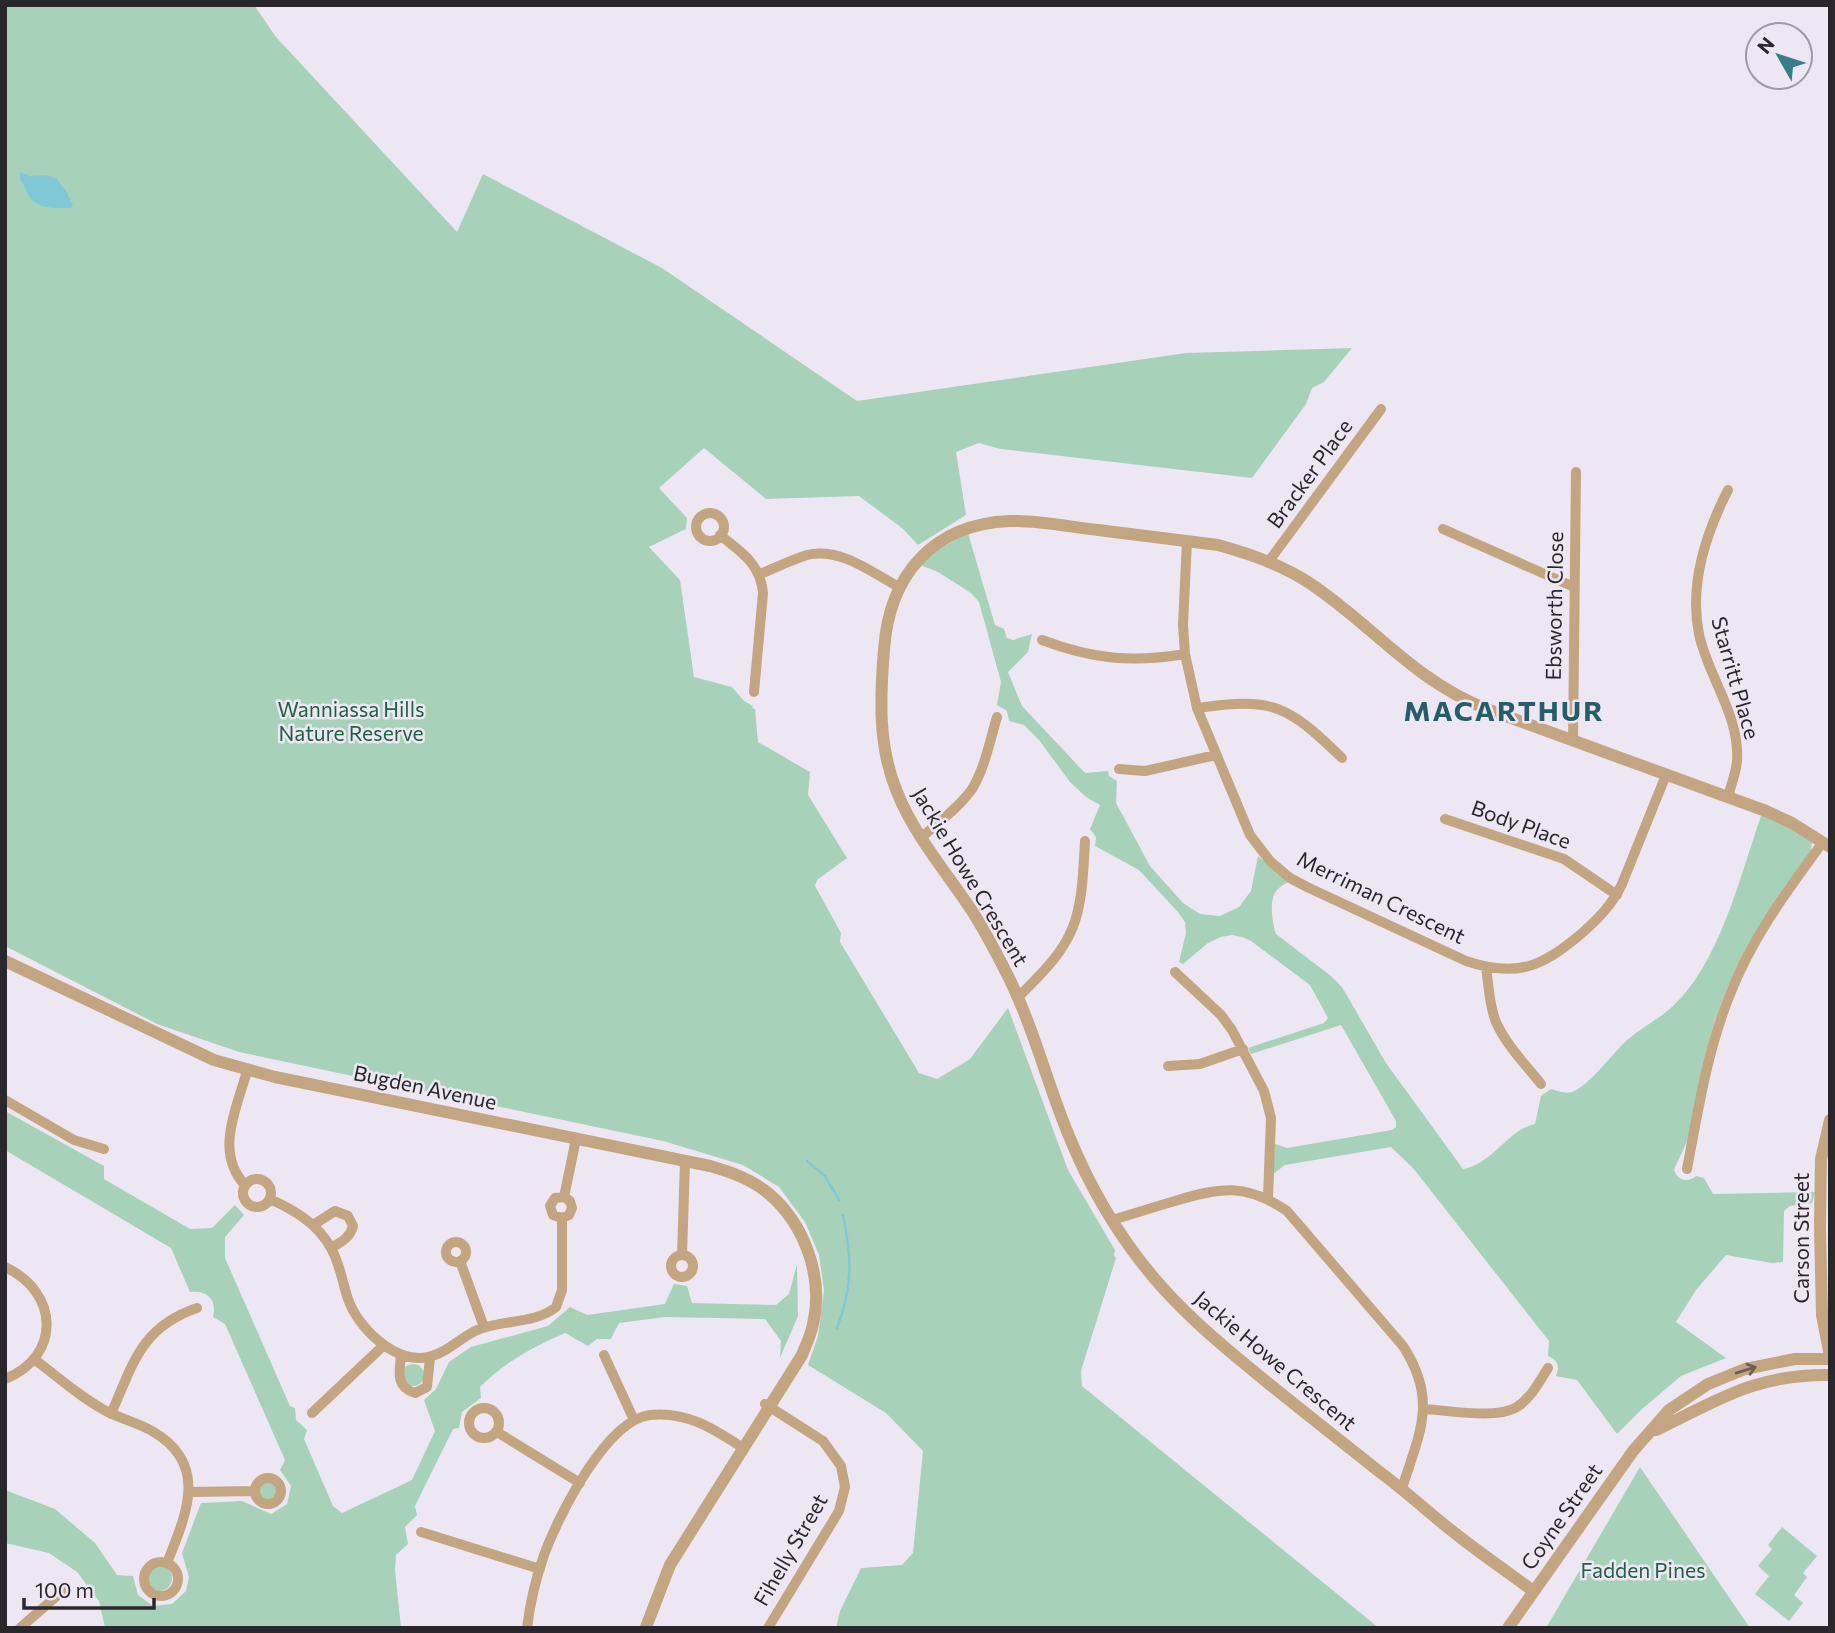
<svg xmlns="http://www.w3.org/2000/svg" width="1835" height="1633" viewBox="0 0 1835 1633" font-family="Commissioner,sans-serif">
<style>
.green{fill:#a7d2b9}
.water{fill:#81c8d7}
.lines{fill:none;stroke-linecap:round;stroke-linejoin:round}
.stream{stroke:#81c8d7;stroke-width:2.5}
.minor{stroke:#c4a582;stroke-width:10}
.tertiary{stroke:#c4a582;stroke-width:12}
.oneway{stroke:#6f6052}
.labels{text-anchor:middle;stroke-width:5;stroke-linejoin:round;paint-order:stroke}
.street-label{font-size:21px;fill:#29272b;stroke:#ede7f3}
.park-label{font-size:21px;fill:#206142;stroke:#ede7f3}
.district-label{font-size:28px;font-weight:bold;letter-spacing:2px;fill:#265d68;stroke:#ede7f3}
</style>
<rect width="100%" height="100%" fill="#ede7f3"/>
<path class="green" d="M5,5H254L276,37L457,232L483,174L662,268L857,401L1186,353L1352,348L1324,382L1312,388L1306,404L1252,478L1001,449L979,443L956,452L966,515L918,545L902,528L859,496L766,499L704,448L659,488L687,518L686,529L649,547L680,580L694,677L732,687L744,701L753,706L752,708L755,709L758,742L810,772L808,795L847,858L817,880L815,886L841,933L840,942L919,1073L937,1079L970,1059L1008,1008L1068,1170L1115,1250L1114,1255L1116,1258L1081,1371L1082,1386L1379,1628H836L840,1611L861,1568L902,1565L913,1553L923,1451L886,1413L808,1365L818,1336L824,1290L819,1255L805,1222L779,1187L743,1165L663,1141L239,1052L157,1024L5,946Z
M968,533L995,625L1004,629L1007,638L1013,640L1032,634L1028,652L1008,672L1022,706L1085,773L1108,771L1109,776L1117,781L1116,803L1150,866L1183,903L1200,914L1220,916L1239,907L1251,891L1258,856L1288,882C1285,884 1282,885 1279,888C1268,896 1272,923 1276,934L1331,976L1342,987L1386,1063L1463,1169C1493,1164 1507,1130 1535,1124L1541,1096L1551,1089C1558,1091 1565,1094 1572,1092C1588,1087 1613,1053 1626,1041C1641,1028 1659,1019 1673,1006C1720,963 1741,873 1762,813L1809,838L1812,842L1811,851C1771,905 1733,961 1713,1027C1703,1063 1700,1101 1689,1136C1685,1148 1678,1159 1674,1170C1678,1181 1688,1183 1696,1176L1704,1178L1713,1194L1815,1192L1812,1203L1790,1206L1784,1211L1783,1262L1772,1263L1726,1255L1696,1290L1676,1322L1726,1358L1681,1376L1641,1410L1617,1434L1577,1380L1556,1376C1560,1367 1558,1360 1548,1356L1549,1341L1413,1168L1391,1147L1285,1165L1273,1174L1275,1144L1287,1148L1392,1130L1396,1127V1121L1341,1025L1251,1054L1248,1048L1324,1023L1328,1018L1310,985L1251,941L1242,937L1232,935L1221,937L1208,943L1183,964L1179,962L1186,933L1185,922L1178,912L1139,870L1095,846L1096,837L1090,829L1100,805L1086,797L1070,782L1039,740L1024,725L1009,721L1007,711L997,705L1001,682L979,602L971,593L938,572L920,565L930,554Z
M5,1111L104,1166V1179L190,1229L212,1228L235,1205L244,1215L225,1237V1258L290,1406L295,1408L296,1420L307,1430L304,1439L333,1506L342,1513L412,1480L435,1431L424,1400L436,1389L449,1362L471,1347L548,1326L570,1307L587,1315L665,1304L674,1284L687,1286L692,1303L776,1305L789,1294L797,1264L798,1316L780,1358L781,1341L765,1319L665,1317L619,1323L611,1339H597L588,1346L565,1333C533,1347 505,1362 480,1387L481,1398L462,1412L459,1428L453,1429L415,1506L417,1515L405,1527L408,1544L396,1555L395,1570L401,1628H105L99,1601L77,1572L49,1553L5,1543V1490L55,1509L95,1543L117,1575L133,1576L138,1595L153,1606L172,1604L186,1591L189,1577L182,1553L201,1503L242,1501L271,1514L287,1504L291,1486L280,1470L285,1460L225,1324L213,1317C217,1300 208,1290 190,1292L171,1248L5,1150Z
M402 1375a11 11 0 1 1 22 0a11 11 0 1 1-22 0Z
M1640,1467L1750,1628H1546Z
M257 1491a10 10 0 1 1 20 0a10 10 0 1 1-20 0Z
M1782,1527L1817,1556L1803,1573L1807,1577L1794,1595L1803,1603L1789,1621L1755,1594L1769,1576L1758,1566L1772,1549L1768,1545Z
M146 1578a13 13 0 1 1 26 0a13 13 0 1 1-26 0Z"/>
<path class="water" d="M20,172L30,176L46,175L57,179L66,191L73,205L71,208C56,208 36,210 28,195C25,188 25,186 20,180Z"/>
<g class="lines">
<path class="stream" d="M807,1161L825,1176L839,1200
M837,1328C853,1286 852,1258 843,1215"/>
<path class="minor" d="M696 527a14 14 0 1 1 28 0a14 14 0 1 1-28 0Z
M1443,529L1574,587
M720,535C742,553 760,563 763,593L754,692
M1187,541L1183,625L1185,654L1197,708L1250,835L1270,861L1290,878L1307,887L1466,961C1517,978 1542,967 1581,934C1598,919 1612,905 1622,884L1666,775
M1269,561L1381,409
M760,574C775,568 791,560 807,555C840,547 871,572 899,587
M1042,640C1092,659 1132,663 1185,654
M1197,708C1274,697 1287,705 1342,758
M1573,741L1576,472
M1119,769L1145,771L1216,755
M1728,797C1731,785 1736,773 1737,761C1740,715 1708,677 1699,634C1689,585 1706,533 1728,490
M1445,819L1564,859L1617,895
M921,838C938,822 959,808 972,789C985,768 990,740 997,717
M1486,968C1489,986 1489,1005 1496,1022C1506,1045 1526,1065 1541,1084
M1175,972L1221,1015L1232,1030L1264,1091L1271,1118L1268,1198
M1018,997C1078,940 1081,922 1085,841
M1168,1066L1200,1064L1243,1049
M5,1100L74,1140L104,1149
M1687,1169C1698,1111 1707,1052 1729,997C1751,939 1787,891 1823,842
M243 1193a14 14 0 1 1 28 0a14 14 0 1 1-28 0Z
M245,1185C214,1152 237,1108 247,1071
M564,1197L576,1139
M270,1199C294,1210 317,1223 331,1248C340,1264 342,1281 348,1299C358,1328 395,1364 428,1357C445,1354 459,1339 475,1331C500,1319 534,1325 556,1307L562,1290V1218
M562,1218L553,1215L550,1206L555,1198L564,1197
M562,1218L569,1215L572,1208L570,1201L564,1197
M1112,1220C1133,1214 1154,1207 1175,1201C1220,1187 1246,1183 1287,1211L1403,1346C1438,1400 1420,1432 1402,1488
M313,1225L335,1211L348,1216L353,1226C350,1238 341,1242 331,1248
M446 1252a10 10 0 1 1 20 0a10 10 0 1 1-20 0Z
M682,1255L685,1161
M671 1266a11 11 0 1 1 22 0a11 11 0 1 1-22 0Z
M460,1261L484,1327
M5,1267C59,1292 62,1356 5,1379
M604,1355L634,1420
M401,1356C399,1373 396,1387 415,1393L427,1387L430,1357
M34,1359C58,1377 81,1398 108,1412C122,1419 138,1423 152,1431C210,1464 186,1515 167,1563
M765,1404L823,1441L841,1466L845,1487L839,1511L768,1628
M469 1423a15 15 0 1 1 30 0a15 15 0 1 1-30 0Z
M1424,1409C1448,1410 1496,1420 1517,1407C1531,1398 1539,1382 1548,1368
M312,1413L384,1345
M111,1414C133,1364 141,1327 197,1308
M497,1432L580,1483
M255 1491a13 13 0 1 1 26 0a13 13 0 1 1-26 0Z
M189,1492L255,1491
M421,1532L540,1569
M144 1579a17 17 0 1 1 34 0a17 17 0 1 1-34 0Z
M20,1628L67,1587
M527,1628C530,1603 536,1578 544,1555C558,1517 606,1420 650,1415C687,1411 714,1429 743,1448"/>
<path class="tertiary" d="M5,961L214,1060L275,1077L710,1166C731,1172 751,1179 768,1193C805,1224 824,1278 813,1324C811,1335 806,1345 802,1355L670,1565L646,1627
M1830,1120L1821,1159L1820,1227L1822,1315L1830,1356
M1656,1430C1719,1400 1755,1374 1830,1375
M1533,1591C1508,1572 1481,1554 1456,1534C1430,1514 1407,1492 1381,1473C1343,1443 1305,1413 1268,1383C1230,1352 1193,1322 1161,1286C1122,1242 1091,1190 1069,1136C1047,1083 1034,1029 1009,978C998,956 987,935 974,914C948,874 915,837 897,792C878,746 880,698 884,650C889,575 933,524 1010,521C1039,520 1070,527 1098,530C1138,535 1178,540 1218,545C1251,554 1283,565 1311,584C1372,625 1414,680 1484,708L1766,811L1792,823L1830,847
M1508,1628L1633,1451L1669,1410L1708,1384L1745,1369L1795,1359H1830"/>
</g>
<defs><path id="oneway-shaft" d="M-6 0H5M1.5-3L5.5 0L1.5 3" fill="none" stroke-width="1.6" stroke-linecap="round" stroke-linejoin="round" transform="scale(1.75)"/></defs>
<use class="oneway" href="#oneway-shaft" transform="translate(1746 1370) rotate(-17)"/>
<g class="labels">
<g class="street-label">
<text transform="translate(1310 474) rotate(-54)" y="7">Bracker Place</text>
<text transform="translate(1555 606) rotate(-89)" y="7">Ebsworth Close</text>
<text transform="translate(1735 678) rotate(74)" y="7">Starritt Place</text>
<text transform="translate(1521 825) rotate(20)" y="7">Body Place</text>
<text transform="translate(970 877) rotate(59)" y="7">Jackie Howe Crescent</text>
<text transform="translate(1381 898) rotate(26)" y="7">Merriman Crescent</text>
<text transform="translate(425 1088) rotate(12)" y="7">Bugden Avenue</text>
<text transform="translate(1802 1238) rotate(-90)" y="7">Carson Street</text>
<text transform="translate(1275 1361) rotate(40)" y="7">Jackie Howe Crescent</text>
<text transform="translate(1562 1517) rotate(-55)" y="7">Coyne Street</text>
<text transform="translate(791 1550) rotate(-60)" y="7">Fihelly Street</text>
</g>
<g class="park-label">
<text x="351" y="717">Wanniassa Hills<tspan x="351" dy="24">Nature Reserve</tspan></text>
<text x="1643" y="1578">Fadden Pines</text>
</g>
<g class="district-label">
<text x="1504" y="721">MACARTHUR</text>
</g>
</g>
<rect width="1835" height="1633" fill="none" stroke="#29272b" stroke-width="14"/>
<g transform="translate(1779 56) rotate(309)"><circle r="33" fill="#ede7f3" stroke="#9f9aa3" stroke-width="2"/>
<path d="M0-5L12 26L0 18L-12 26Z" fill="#397d8b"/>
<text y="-10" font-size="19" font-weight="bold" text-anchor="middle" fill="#29272b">N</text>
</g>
<path d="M24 1598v10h130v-10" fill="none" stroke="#29272b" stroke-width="3.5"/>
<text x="35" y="1598" font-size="21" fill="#29272b" stroke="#ede7f3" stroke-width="5" paint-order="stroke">100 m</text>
</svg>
